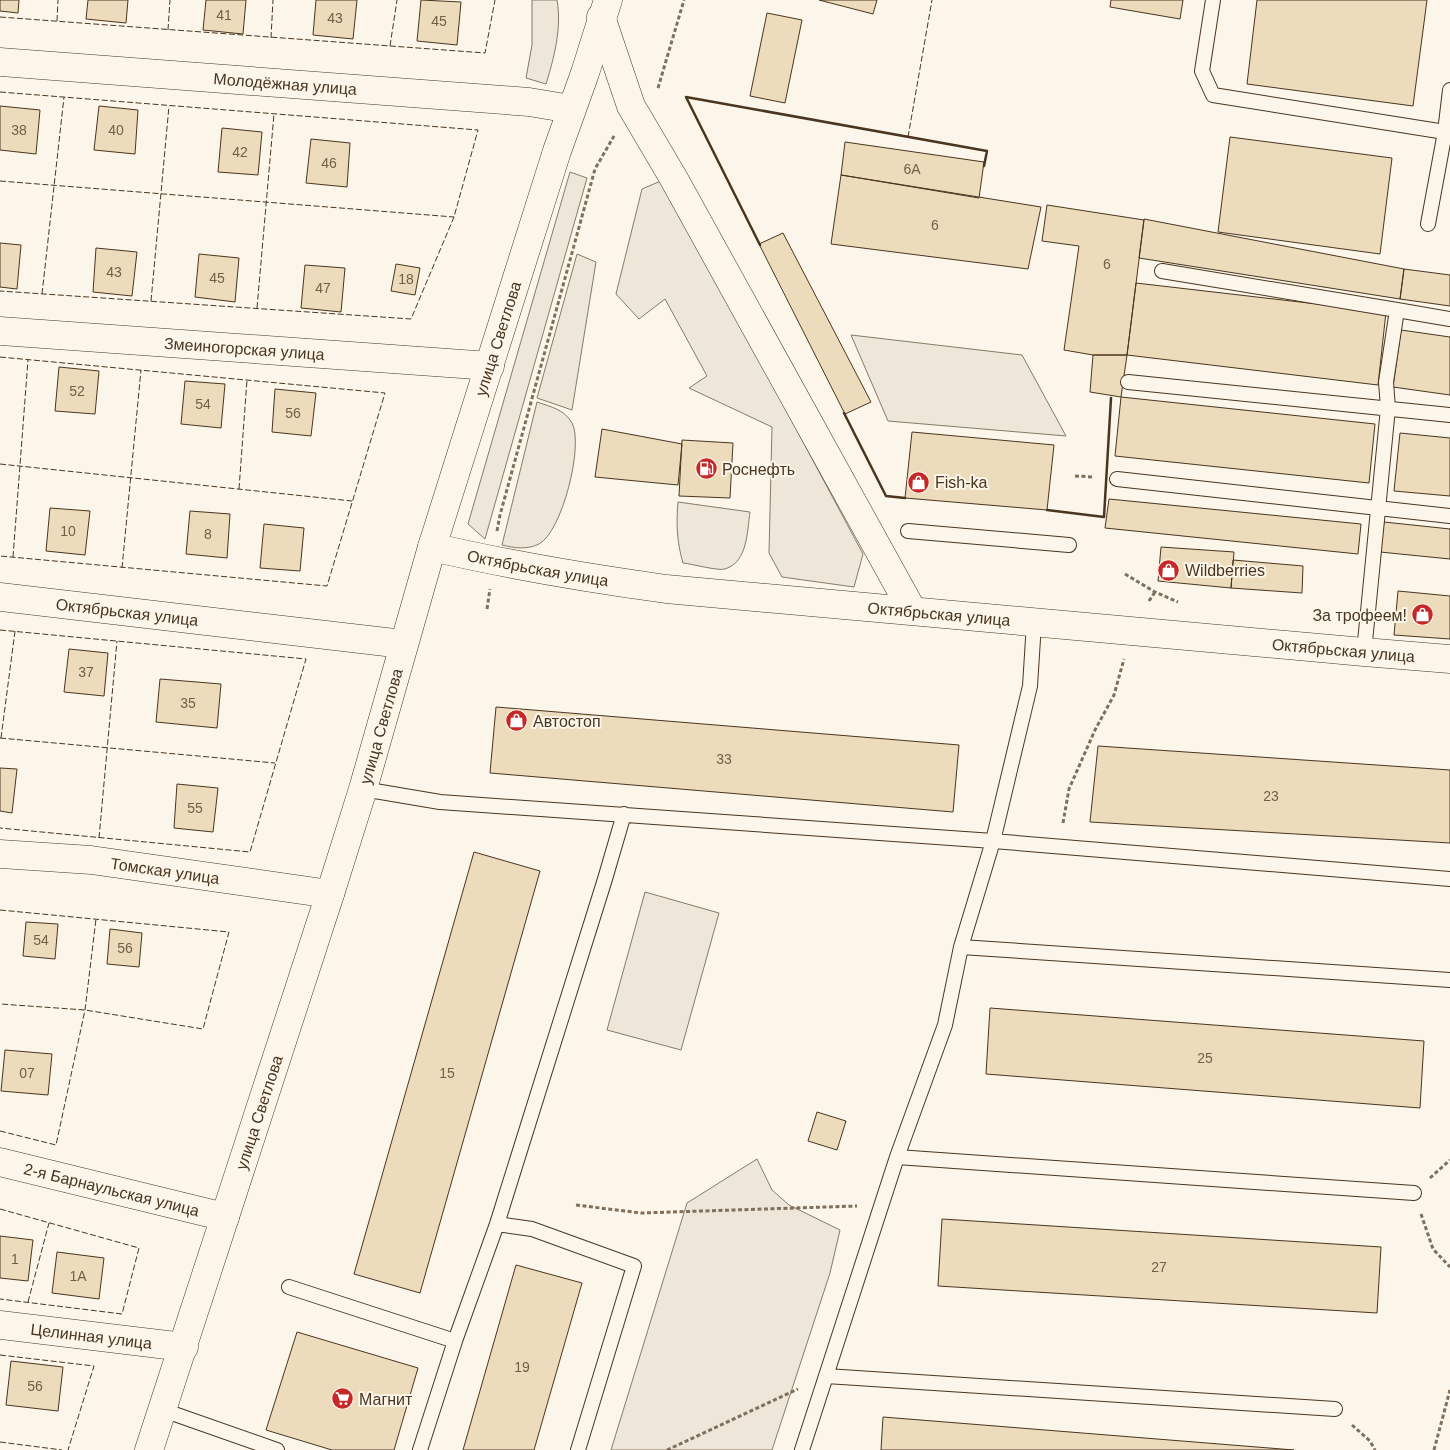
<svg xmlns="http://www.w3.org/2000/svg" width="1450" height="1450" viewBox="0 0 1450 1450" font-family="Helvetica,sans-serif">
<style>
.green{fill:#ede6d9;stroke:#887966}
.parking{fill:#ede7d9;stroke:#887966}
.building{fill:#ecdcbc;stroke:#4a3520}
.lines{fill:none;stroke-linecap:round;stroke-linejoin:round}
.service-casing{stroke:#4a3520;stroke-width:16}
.minor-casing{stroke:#4a3520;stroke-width:29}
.secondary-casing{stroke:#4a3520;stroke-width:29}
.path{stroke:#7f6f5c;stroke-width:3;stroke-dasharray:4 2.5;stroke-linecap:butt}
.service{stroke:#fbf6e9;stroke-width:14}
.minor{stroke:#fbf6e9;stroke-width:28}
.secondary{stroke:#fbf6e9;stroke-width:28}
.fence{stroke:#4a3520;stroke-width:1;stroke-dasharray:6 2.5;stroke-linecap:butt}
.wall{stroke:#4a3520;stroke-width:2.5}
.labels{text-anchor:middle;stroke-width:4;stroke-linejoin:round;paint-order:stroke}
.number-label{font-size:14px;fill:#725f47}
.street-label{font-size:16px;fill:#4a3520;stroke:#fbf6e9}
.poi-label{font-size:16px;fill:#4a3520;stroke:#fbf6e9;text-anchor:start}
</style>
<rect width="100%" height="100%" fill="#fbf6e9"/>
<path class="green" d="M532,0H557C562,28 554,58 546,84L526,78L532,45Z
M570,172L587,178L485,539L468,524Z
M663,180L863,554L854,587L782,577L769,553L772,427L689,388L707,376L665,299L639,319L616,294L642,189Z
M537,402C551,407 564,409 572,423C584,445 562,532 539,544C527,550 514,548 502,545Z
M678,502L750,512C747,531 748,562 725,569C717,571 693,564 683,563C677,543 676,523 678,502Z
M645,892L719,913L681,1050L607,1030Z
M757,1159L772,1190L789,1205L840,1230L830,1273L772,1450H611L687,1203Z"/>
<path class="parking" d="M577,254L596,262L572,410L537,398Z
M851,335L1022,355L1066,436L888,421Z"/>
<path class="building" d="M0,0H19L18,13L0,11Z
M88,0H128L126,23L86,19Z
M206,0H246L243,34L203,30Z
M316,0H357L353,39L313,35Z
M421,0L461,2L457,45L417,41Z
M819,0H877L873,14Z
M1111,0H1183L1180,19L1110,7Z
M1257,0H1427L1413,106L1247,84Z
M767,13L802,20L785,103L750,96Z
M0,106L40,110L36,154L0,150Z
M99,106L138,110L135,154L94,150Z
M222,128L262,132L258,175L218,172Z
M1230,137L1392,158L1380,254L1218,232Z
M311,139L350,143L347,187L306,183Z
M845,142L984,162L979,198L841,175Z
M841,175L1041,207L1028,269L831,244Z
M1047,205L1144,220L1127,355H1093L1064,350L1079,246L1042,241Z
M1144,219L1404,269L1400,299L1139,258Z
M783,233L871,402L845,414L759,244Z
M0,243L21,245L17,289L0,287Z
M96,248L137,252L132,296L93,292Z
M199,254L239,258L235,302L195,297Z
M396,264L420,268L415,295L391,291Z
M305,265L345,268L341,312L301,308Z
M1404,269L1450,275V306L1400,299Z
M1136,283L1386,312L1378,385L1127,355Z
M1401,330L1450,337V395L1393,387Z
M1093,355H1127L1121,397L1090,392Z
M59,367L99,371L95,414L55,411Z
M185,381L225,384L221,428L181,424Z
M275,389L316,393L311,436L272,432Z
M1121,397L1375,424L1369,483L1115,456Z
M602,429L682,444L678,485L595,477Z
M912,432L1054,445L1047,510L905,498Z
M1400,433L1450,438V496L1394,491Z
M682,440L733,443L730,498L679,496Z
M1109,499L1361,524L1358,554L1105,528Z
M50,508L90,511L85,555L46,551Z
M190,511L230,514L227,558L186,554Z
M1384,522L1450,529V559L1380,552Z
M264,524L304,528L300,571L260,568Z
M1161,547L1234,552L1231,588L1158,581Z
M1233,560L1303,566L1302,593L1231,588Z
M1398,591L1450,596V639L1394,635Z
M69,649L108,653L104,696L64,692Z
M160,679L221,684L217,728L156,722Z
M496,707L959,745L953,812L490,773Z
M1098,746L1450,770V843L1090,822Z
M0,768L17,769L12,813L0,811Z
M177,784L218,788L213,832L174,828Z
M474,852L540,871L420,1293L354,1274Z
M26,922L58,924L55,959L23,956Z
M110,929L142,933L139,967L107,964Z
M990,1008L1424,1041L1420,1108L986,1074Z
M5,1050L52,1054L48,1095L1,1091Z
M817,1112L846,1121L837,1150L808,1141Z
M942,1219L1381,1247L1377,1313L938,1286Z
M0,1236L33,1240L28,1281L0,1278Z
M57,1252L104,1258L99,1299L52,1293Z
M516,1265L582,1283L534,1450H463Z
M297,1332L418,1368L394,1450H332L266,1430Z
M11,1361L63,1367L58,1411L6,1405Z
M883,1417L1294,1450H881Z"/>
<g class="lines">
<defs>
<path id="service" d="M1213,0L1202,71L1213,95L1445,132L1450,90
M1428,224L1445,132
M1162,271L1397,310
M1128,382L1450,415
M1117,479L1450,516
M908,531L1069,545
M1364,652L1388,408L1386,382L1397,310L1450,319
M363,789L440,802L993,841L1450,879
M961,947L1450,980
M897,1157L1414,1193
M497,1224L532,1229L634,1266L578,1450
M289,1287L455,1341
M826,1376L1335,1409
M163,1410L277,1450
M420,1450L455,1341L497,1224L605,879L624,814
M802,1450L897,1157L945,1025L961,947L993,841L1030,686L1034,623"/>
<g id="minor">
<path d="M601,17L631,106L674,179L912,610"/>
<path id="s1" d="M0,62L529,102L571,109"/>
<path id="s2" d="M0,331L490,366"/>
<path id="s3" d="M0,597L403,644"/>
<path id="s4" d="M0,854L91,860L330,894"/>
<path id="s5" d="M0,1162L225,1217"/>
<path id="s6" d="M0,1325L184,1347"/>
</g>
<g id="secondary">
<path id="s7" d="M432,547C509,565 587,578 666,589L1364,652L1450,659"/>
<path id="s8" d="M149,1450L330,894L363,789L432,547L557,151L585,73L608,0"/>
</g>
</defs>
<use href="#service" class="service-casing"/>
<use href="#minor" class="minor-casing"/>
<use href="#secondary" class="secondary-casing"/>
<path class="path" d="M658,88L684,0
M1075,476L1094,477
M497,531L500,515L595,169L614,136
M1125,574L1155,592L1178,602
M1149,601L1155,592
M487,609L490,589
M1063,823L1069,789L1095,730L1114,695L1124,659
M1430,1178L1450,1160
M576,1205L641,1213L857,1206
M1421,1214L1433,1249L1450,1267
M1352,1425L1370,1441L1375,1450
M667,1450L798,1389
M1434,1450L1450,1390"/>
<use href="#service" class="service"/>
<use href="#minor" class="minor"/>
<use href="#secondary" class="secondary"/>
<path class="fence" d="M0,17L485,53L495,0
M57,21L58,0
M168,30L170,0
M271,38L273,0
M390,46L397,0
M0,92L478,130L454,217L411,319L0,291
M908,137L932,0
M0,181L454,217
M42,294L64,97
M151,301L169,106
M257,308L274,114
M0,357L385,393L327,586L0,556
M0,464L352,501
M239,489L247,380
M13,557L28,360
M122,568L141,370
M0,630L306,659L250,852L0,828
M0,738L275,763
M1,738L15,631
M99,838L117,641
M0,910L229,932L203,1029L85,1010L0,1004
M0,1131L56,1145L85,1010L96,919
M0,1209L139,1248L122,1314L0,1299
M28,1302L49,1223
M0,1355L94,1366L68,1450
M0,1442L62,1450"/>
<path class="wall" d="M760,245L686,97L987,151L984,166
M844,413L886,496L905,498
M1047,510L1104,517L1111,398"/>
</g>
<defs>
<symbol id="fuel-disc" viewBox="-11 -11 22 22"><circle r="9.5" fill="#c62828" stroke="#fbf6e9"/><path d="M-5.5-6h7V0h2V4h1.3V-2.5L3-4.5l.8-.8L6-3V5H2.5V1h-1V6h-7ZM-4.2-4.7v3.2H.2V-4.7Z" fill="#fff"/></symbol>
<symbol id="shop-disc" viewBox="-11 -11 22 22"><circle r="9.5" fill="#c62828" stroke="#fbf6e9"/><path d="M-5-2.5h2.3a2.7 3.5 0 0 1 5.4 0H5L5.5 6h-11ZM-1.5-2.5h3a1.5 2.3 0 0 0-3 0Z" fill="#fff"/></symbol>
<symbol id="supermarket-disc" viewBox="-11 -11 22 22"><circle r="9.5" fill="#c62828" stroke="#fbf6e9"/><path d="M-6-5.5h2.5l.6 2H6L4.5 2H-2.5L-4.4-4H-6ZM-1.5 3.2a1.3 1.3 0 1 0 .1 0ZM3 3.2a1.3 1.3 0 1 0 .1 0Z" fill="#fff"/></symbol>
</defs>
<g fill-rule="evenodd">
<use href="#fuel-disc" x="694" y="456" width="25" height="25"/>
<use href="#shop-disc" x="906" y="470" width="25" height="25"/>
<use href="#shop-disc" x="1156" y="558" width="25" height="25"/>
<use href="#shop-disc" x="1410" y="602" width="25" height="25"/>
<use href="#shop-disc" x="504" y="708" width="25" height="25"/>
<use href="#supermarket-disc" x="330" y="1386" width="25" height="25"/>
</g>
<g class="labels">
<g class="number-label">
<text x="224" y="20">41</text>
<text x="335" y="23">43</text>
<text x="439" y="26">45</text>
<text x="19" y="135">38</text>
<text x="116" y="135">40</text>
<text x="240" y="157">42</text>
<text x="329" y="168">46</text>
<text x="912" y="174">6А</text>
<text x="935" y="230">6</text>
<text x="1107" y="269">6</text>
<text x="114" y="277">43</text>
<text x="217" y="283">45</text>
<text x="406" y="284">18</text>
<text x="323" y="293">47</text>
<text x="77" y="396">52</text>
<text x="203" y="409">54</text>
<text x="293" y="418">56</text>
<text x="68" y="536">10</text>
<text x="208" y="539">8</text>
<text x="86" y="677">37</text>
<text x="188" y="708">35</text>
<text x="724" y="764">33</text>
<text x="1271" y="801">23</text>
<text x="195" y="813">55</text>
<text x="41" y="945">54</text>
<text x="125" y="953">56</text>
<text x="1205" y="1063">25</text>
<text x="27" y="1078">07</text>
<text x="447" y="1078">15</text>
<text x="15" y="1264">1</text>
<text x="1159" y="1272">27</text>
<text x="78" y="1281">1А</text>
<text x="522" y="1372">19</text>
<text x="35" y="1391">56</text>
</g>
<g class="street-label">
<text dy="6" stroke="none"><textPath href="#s1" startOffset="286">Молодёжная улица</textPath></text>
<text dy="6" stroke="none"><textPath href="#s8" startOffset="1165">улица Светлова</textPath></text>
<text dy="6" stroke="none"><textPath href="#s2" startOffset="245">Змеиногорская улица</textPath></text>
<text dy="6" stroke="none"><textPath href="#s7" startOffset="108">Октябрьская улица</textPath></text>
<text dy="6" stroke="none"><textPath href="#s3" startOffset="128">Октябрьская улица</textPath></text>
<text dy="6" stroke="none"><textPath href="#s7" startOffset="512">Октябрьская улица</textPath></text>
<text dy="6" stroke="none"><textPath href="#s7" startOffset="918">Октябрьская улица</textPath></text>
<text dy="6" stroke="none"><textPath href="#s8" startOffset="760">улица Светлова</textPath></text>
<text dy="6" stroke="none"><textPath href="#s4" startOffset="166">Томская улица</textPath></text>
<text dy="6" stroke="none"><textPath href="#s8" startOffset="355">улица Светлова</textPath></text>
<text dy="6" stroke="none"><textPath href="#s5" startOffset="115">2-я Барнаульская улица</textPath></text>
<text dy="6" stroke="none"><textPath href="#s6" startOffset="92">Целинная улица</textPath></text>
</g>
<g class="poi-label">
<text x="722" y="475">Роснефть</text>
<text x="935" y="488">Fish-ka</text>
<text x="1185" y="576">Wildberries</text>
<text x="1407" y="621" text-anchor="end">За трофеем!</text>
<text x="533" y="727">Автостоп</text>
<text x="359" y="1405">Магнит</text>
</g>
</g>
</svg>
